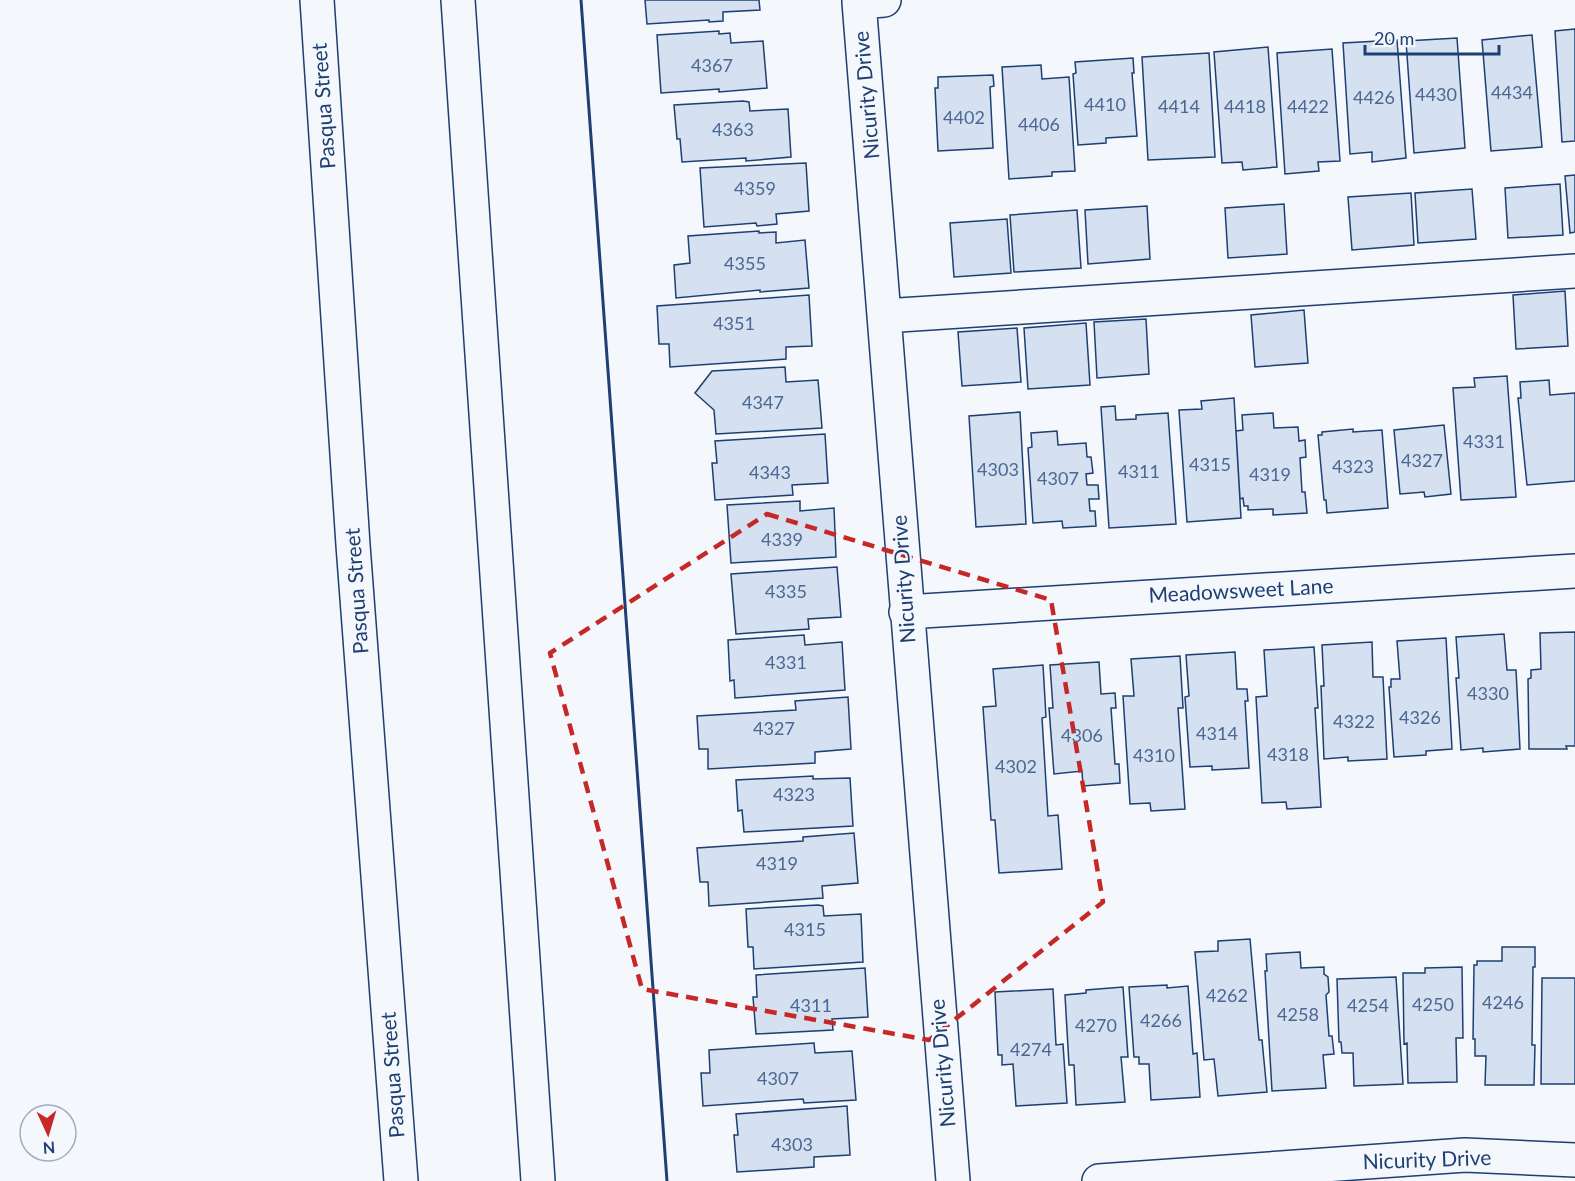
<svg xmlns="http://www.w3.org/2000/svg" width="1575" height="1181" viewBox="0 0 1575 1181" font-family="Lato,sans-serif">
<style>
.building{fill:#d5e0f0;stroke:#1d3f73;stroke-width:1.5}
.lines{fill:none;stroke-linecap:round;stroke-linejoin:round}
.minor-casing{stroke:#1d3f73;stroke-width:36}
.major-casing{stroke:#1d3f73;stroke-width:36}
.minor{stroke:#f4f7fb;stroke-width:33}
.major{stroke:#f4f7fb;stroke-width:33}
.wall{stroke:#1d3f73;stroke-width:3}
.marked{fill:none;stroke:#c62828;stroke-width:4.5;stroke-dasharray:12 8;stroke-linejoin:round}
.labels{text-anchor:middle;stroke-width:4.5;stroke-linejoin:round;paint-order:stroke}
.number-label{font-size:18px;fill:#4b6792}
.street-label{font-size:21px;fill:#1d3f73;stroke:#f4f7fb}
</style>
<rect width="100%" height="100%" fill="#f4f7fb"/>
<path class="building" d="M645,0H759L760,10L723,12V21L709,22V20L647,24Z
M1575,29V141L1562,142L1555,31Z
M719,31V34L730,33L731,43L763,41L767,88L719,92V89L661,93L657,35Z
M1532,35L1542,147L1491,151L1482,40Z
M1457,38L1465,148L1414,153L1406,41Z
M1397,40L1406,158L1372,162V152L1350,154L1343,43Z
M1268,47L1277,167L1243,170L1242,162L1222,163L1214,52Z
M1332,49L1340,161L1318,162L1319,171L1285,174L1277,53Z
M1209,53L1215,157L1148,160L1142,57Z
M1133,58L1134,73H1132L1137,136L1106,138V143L1078,145L1073,74L1076,73L1075,62Z
M1041,65L1042,79L1069,77L1075,171L1052,172V176L1009,179L1002,67Z
M993,75L994,86L990,87L993,148L938,151L935,88H938V77Z
M743,101L749,102L750,111L788,109L791,157L746,161V158L682,162L680,139H677L674,105Z
M806,163L809,211L776,214L777,224L757,226L756,223L704,227L700,168Z
M1575,175V232L1570,233L1565,176Z
M1560,184L1563,235L1508,238L1505,188Z
M1472,189L1476,239L1418,243L1415,193Z
M1411,193L1414,245L1352,250L1348,197Z
M1284,204L1287,254L1228,258L1225,208Z
M1147,206L1150,259L1088,264L1085,210Z
M1077,210L1081,268L1014,272L1010,215Z
M1007,219L1011,273L954,277L950,223Z
M759,231V233L776,232V243L805,240L809,288L760,292V290L676,298L674,265L690,263L688,236Z
M1565,291L1568,346L1516,349L1513,295Z
M809,295L812,346L786,347V359L670,367L669,344H659L657,306Z
M1304,310L1308,363L1255,367L1251,315Z
M1146,319L1149,374L1097,378L1094,322Z
M1086,323L1090,385L1028,389L1024,328Z
M1017,328L1021,382L962,386L958,332Z
M785,367L786,382L818,380L822,428L716,434L714,410L695,393L712,371Z
M1507,376L1516,497L1461,500L1453,388L1475,387L1474,378Z
M1549,380L1550,395L1575,393V481L1527,485L1518,398H1521L1520,382Z
M1234,398L1241,518L1187,522L1179,410L1202,409L1201,401Z
M1115,406L1116,420L1136,419V415L1168,413L1176,524L1109,528L1101,407Z
M1020,412L1026,524L976,527L969,416Z
M1273,413L1274,428L1298,427L1299,441L1305,440L1306,457L1300,458L1302,492H1305L1307,513L1273,515V509L1248,510V506H1244L1243,498L1240,499L1236,431L1243,430L1242,415Z
M1444,425L1451,494L1425,497L1424,492L1400,494L1394,430Z
M1353,429V432L1382,430L1388,508L1327,513L1326,500H1324L1318,435H1322V432Z
M1057,431L1058,445L1086,443L1087,457H1091L1093,473L1086,474L1087,485H1098L1099,499H1089L1090,511H1095L1096,526L1063,528L1062,521L1033,523L1028,448L1032,447L1031,433Z
M825,434L828,483L792,485L793,495L715,500L712,463H717L715,441Z
M800,501V511L834,508L836,557L731,563L727,505Z
M837,567L841,617L808,619L809,629L736,634L731,574Z
M1575,632V746H1566L1567,749H1529L1528,679L1531,678V670L1541,669L1540,633Z
M1504,634L1507,670H1516L1520,749L1483,752V748L1461,750L1456,678H1459L1456,637Z
M804,635L805,645L842,642L845,690L735,698L734,680L730,681L728,640Z
M1446,638L1452,749L1426,751V755L1394,757L1389,687H1391V679H1400L1397,641Z
M1372,642L1373,677H1383L1387,759L1348,761V757L1324,759L1321,686H1324L1322,645Z
M1314,647L1318,708H1315L1321,807L1287,809L1286,802L1262,803L1256,697L1267,696L1264,650Z
M1235,652L1237,689H1247L1248,701H1245L1249,768L1212,770V766L1190,767L1185,697L1189,696L1186,655Z
M1180,656L1183,708H1178L1185,809L1151,811L1150,803L1130,804L1123,696H1134L1131,659Z
M1099,662L1101,694L1115,693L1116,708H1111L1115,764H1119L1120,783L1083,786L1082,771L1054,774L1049,708H1053L1050,665Z
M1043,665L1046,717L1042,718L1048,816L1058,815L1062,869L999,873L995,820H991L983,707L996,706L993,669Z
M848,697L851,749L815,752V763L708,769V749H699L697,716L796,710L795,701Z
M813,776V779L850,778L853,826L744,832L742,810L738,811L736,780Z
M854,833L858,883L822,886L823,898L709,906L708,882H700L697,848L803,841V837Z
M818,905L823,906L824,916L861,914L863,962L754,969L753,947H748L746,909Z
M1250,939L1259,1040H1262L1267,1092L1218,1096L1214,1059L1204,1060L1195,952L1218,951V941Z
M1502,947H1535V967H1533L1532,1045H1535L1534,1085H1485L1486,1056H1475V1039H1473L1474,965H1477V961H1502Z
M1300,952L1301,968L1324,967V974L1328,977L1329,992L1326,995L1329,1036H1332L1334,1054L1323,1055L1326,1088L1272,1091L1265,971H1267L1266,954Z
M1462,967L1463,1038H1456L1457,1082L1408,1083L1407,1043L1404,1044L1403,973H1425V968Z
M865,968L868,1017L832,1019L833,1030L756,1034L753,997H757L756,975Z
M1396,977L1403,1084L1354,1086L1353,1053H1342L1341,1042H1339L1337,979Z
M1542,978H1575V1084H1541Z
M1167,985V988L1188,986L1193,1054L1197,1053L1200,1097L1151,1100L1149,1064H1139V1057H1134L1129,987Z
M1123,987L1128,1057H1121L1125,1102L1076,1105L1074,1065H1069L1065,995L1086,993V990Z
M1053,989L1056,1045L1063,1044L1067,1103L1016,1106L1013,1064L1002,1065V1055H998L995,992Z
M814,1043L815,1053L852,1051L856,1100L804,1103L803,1099L703,1106L701,1073H710L709,1050Z
M847,1106L850,1155L814,1157V1167L737,1172L734,1135H738L736,1114Z"/>
<g class="lines">
<defs>
<path id="minor" d="M884,0L859,2C891,395 921,788 953,1181
M884,316L1575,271
M906,612L1575,571
M1099,1181L1465,1155L1575,1160"/>
<path id="major" d="M317,0L353,545L401,1181
M458,0L538,1181"/>
</defs>
<use href="#minor" class="minor-casing"/>
<use href="#major" class="major-casing"/>
<use href="#minor" class="minor"/>
<use href="#major" class="major"/>
<path class="wall" d="M581,0L667,1181"/>
</g>
<path class="marked" d="M767,514L1051,600L1103,902L929,1040L642,989L550,653Z"/>
<g class="labels">
<g class="number-label">
<text x="712" y="72">4367</text>
<text x="1512" y="99">4434</text>
<text x="1436" y="101">4430</text>
<text x="1374" y="104">4426</text>
<text x="1105" y="111">4410</text>
<text x="1179" y="113">4414</text>
<text x="1245" y="113">4418</text>
<text x="1308" y="113">4422</text>
<text x="964" y="124">4402</text>
<text x="1039" y="131">4406</text>
<text x="733" y="136">4363</text>
<text x="755" y="195">4359</text>
<text x="745" y="270">4355</text>
<text x="734" y="330">4351</text>
<text x="763" y="409">4347</text>
<text x="1484" y="448">4331</text>
<text x="1422" y="467">4327</text>
<text x="1210" y="471">4315</text>
<text x="1353" y="473">4323</text>
<text x="998" y="476">4303</text>
<text x="1139" y="478">4311</text>
<text x="770" y="479">4343</text>
<text x="1270" y="481">4319</text>
<text x="1058" y="485">4307</text>
<text x="782" y="546">4339</text>
<text x="786" y="598">4335</text>
<text x="786" y="669">4331</text>
<text x="1488" y="700">4330</text>
<text x="1420" y="724">4326</text>
<text x="1354" y="728">4322</text>
<text x="774" y="735">4327</text>
<text x="1217" y="740">4314</text>
<text x="1082" y="742">4306</text>
<text x="1288" y="761">4318</text>
<text x="1154" y="762">4310</text>
<text x="1016" y="773">4302</text>
<text x="794" y="801">4323</text>
<text x="777" y="870">4319</text>
<text x="805" y="936">4315</text>
<text x="1227" y="1002">4262</text>
<text x="1503" y="1009">4246</text>
<text x="1433" y="1011">4250</text>
<text x="811" y="1012">4311</text>
<text x="1368" y="1012">4254</text>
<text x="1298" y="1021">4258</text>
<text x="1161" y="1027">4266</text>
<text x="1096" y="1032">4270</text>
<text x="1031" y="1056">4274</text>
<text x="778" y="1085">4307</text>
<text x="792" y="1151">4303</text>
</g>
<g class="street-label">
<text transform="translate(867 95) rotate(-95)" y="7">Nicurity Drive</text>
<text transform="translate(324 106) rotate(-94)" y="7">Pasqua Street</text>
<text transform="translate(904 579) rotate(-94)" y="7">Nicurity Drive</text>
<text transform="translate(357 591) rotate(-94)" y="7">Pasqua Street</text>
<text transform="translate(1241 591) rotate(-3)" y="7">Meadowsweet Lane</text>
<text transform="translate(943 1063) rotate(-95)" y="7">Nicurity Drive</text>
<text transform="translate(393 1075) rotate(-94)" y="7">Pasqua Street</text>
<text transform="translate(1427 1160) rotate(-2)" y="7">Nicurity Drive</text>
</g>
</g>
<g transform="translate(48 1133) rotate(176)"><circle r="28" fill="#f4f7fb" stroke="#9eadc5" stroke-width="1.5"/>
<path d="M0-4.5L10 22L0 15L-10 22Z" fill="#c62828"/>
<text y="-9" font-size="16" font-weight="bold" text-anchor="middle" fill="#1d3f73">N</text>
</g>
<path d="M1365 45v9h134v-9" fill="none" stroke="#1d3f73" stroke-width="3"/>
<text x="1374" y="45" font-size="18" fill="#1d3f73" stroke="#f4f7fb" stroke-width="4.5" paint-order="stroke">20 m</text>
</svg>
